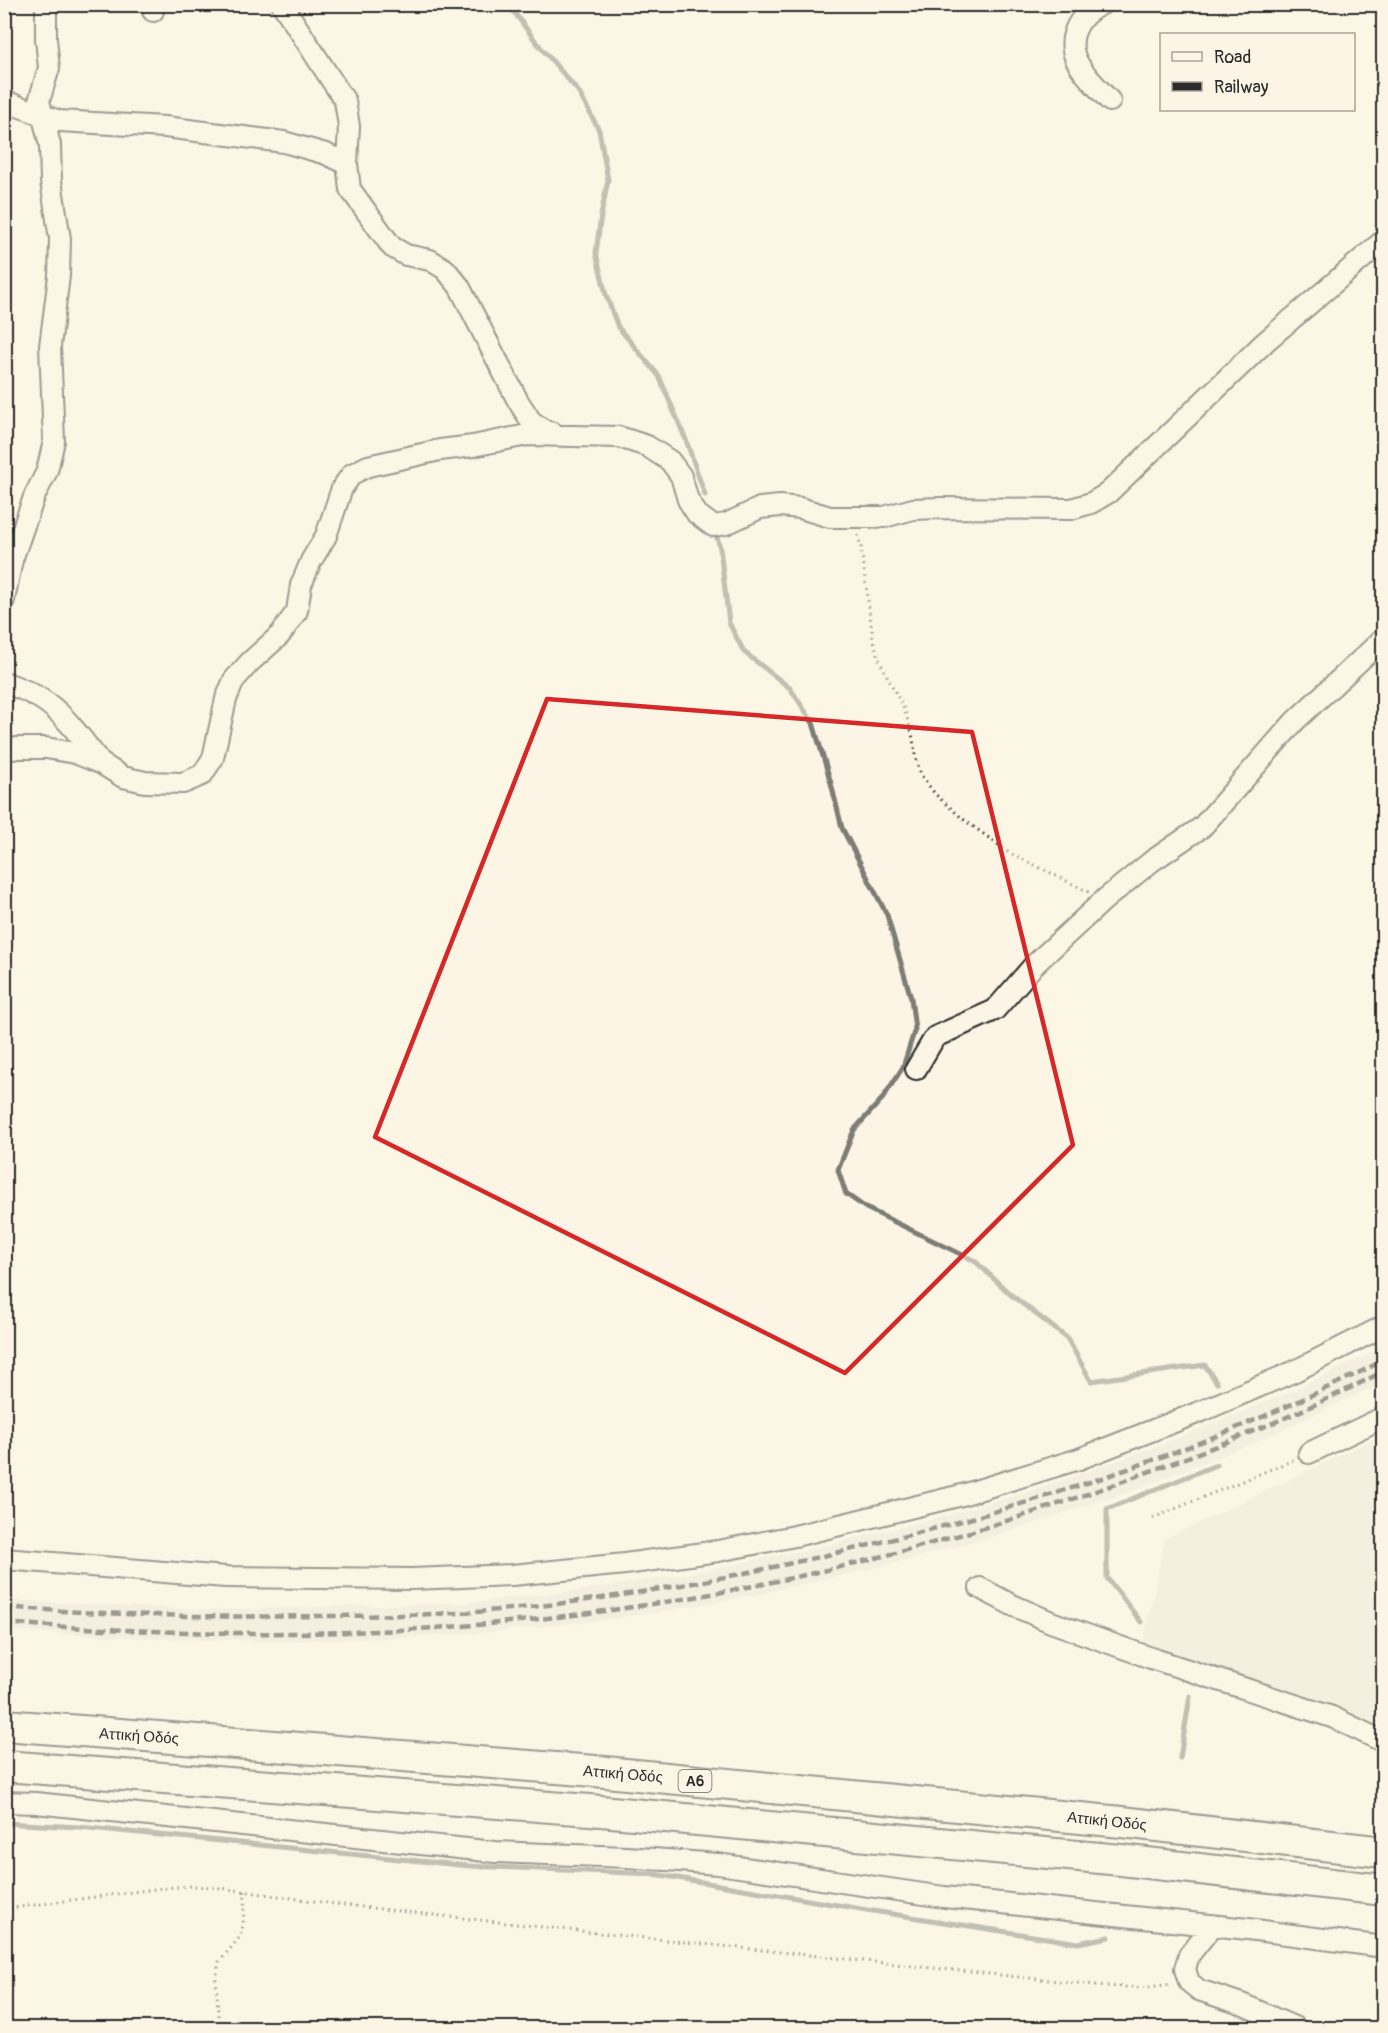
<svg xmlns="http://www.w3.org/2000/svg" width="1388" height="2033" viewBox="0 0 1388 2033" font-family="Pangolin,sans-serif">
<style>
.built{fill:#ece6d7}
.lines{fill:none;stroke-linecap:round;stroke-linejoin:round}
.stream{stroke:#7d7b74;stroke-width:5}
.minor-casing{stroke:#2b2b2b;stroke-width:24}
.highway-casing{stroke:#2b2b2b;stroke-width:34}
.path{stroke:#2b2b2b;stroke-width:3;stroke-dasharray:1.5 4.5;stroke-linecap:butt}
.minor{stroke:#fcf5e5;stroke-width:20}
.highway{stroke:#fcf5e5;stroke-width:30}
.rail{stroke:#2b2b2b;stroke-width:4.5;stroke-dasharray:9 4.5;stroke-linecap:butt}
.marked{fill:none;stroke:#d62828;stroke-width:4.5;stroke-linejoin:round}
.labels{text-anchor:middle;stroke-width:5;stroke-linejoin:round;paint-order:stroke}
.shield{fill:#fcf5e5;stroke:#6a6863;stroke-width:1.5}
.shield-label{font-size:14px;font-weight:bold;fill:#2b2b2b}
.street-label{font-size:15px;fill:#2b2b2b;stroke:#fcf5e5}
</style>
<rect width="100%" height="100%" fill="#fcf5e5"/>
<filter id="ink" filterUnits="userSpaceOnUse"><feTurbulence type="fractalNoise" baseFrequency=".0167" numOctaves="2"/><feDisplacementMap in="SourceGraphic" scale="12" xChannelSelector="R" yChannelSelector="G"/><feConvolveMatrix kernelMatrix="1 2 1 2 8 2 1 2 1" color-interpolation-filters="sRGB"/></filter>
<g filter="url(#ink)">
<path class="built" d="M1383,1347V1382L1258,1441L1131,1491L1001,1534L899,1562L759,1594L671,1610L595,1621L490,1632L390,1638L287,1641L158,1639L5,1630V1600L207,1610L468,1603L568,1592L671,1577L816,1548L930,1520L1044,1487L1160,1445L1286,1394Z
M1383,1435V1728L1341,1709L1143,1644L1165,1539Z"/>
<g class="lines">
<path class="stream" d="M508,4L537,43L578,91L599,130L608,180L601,215L596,253L606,295L618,327L659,376L686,440L705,495
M716,533L720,548L729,623L744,652L790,688L813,723L831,783L842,828L887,915L911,998L915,1029L903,1067L883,1098L854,1130L838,1170L846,1194L866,1208L975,1261L1010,1294L1067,1338L1091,1381L1205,1365L1217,1383
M1141,1622L1107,1578V1509L1216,1465
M1180,1758L1190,1696
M4,1823L79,1827L470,1866L654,1874L873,1911L1078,1943L1109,1937"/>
<defs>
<path id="minor" d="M152,4L153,11
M282,4L345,101L349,126L347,164L350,189L392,247L406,255L430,260L445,269L459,286L518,401L531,421L545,431L553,433
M1102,4C1077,15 1064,41 1079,65C1087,78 1100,90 1110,101
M4,101L59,121L165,127L284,142L326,154L347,164
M4,600L12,560L34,497L47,471L54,441L50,346L59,276L60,239L51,181L50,145L39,101L49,68L46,39V4
M4,682C19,688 34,693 47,703C68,718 84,742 100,762
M4,750L18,748H46L75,753L102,764L123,777L145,782L183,783L202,775L213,758L226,699L234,680L250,662L280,635L297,611L301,585L311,561L326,536L342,488L352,474L368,466L440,450L473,446L527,435L619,437L647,446L670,461L681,476L688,500L697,514L713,526L726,524L760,508L780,506L800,508L830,517H884L913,509L939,508L1071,509L1091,503L1108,493L1265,342L1384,240
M916,1069L935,1037L995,1010L1035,964L1104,900L1152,861L1202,827L1295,721L1384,638
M1309,1453L1384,1417
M4,1559L226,1577L412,1579L512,1575L625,1564L718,1551L795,1536L962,1495L1079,1459L1202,1411L1295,1371L1384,1326
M980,1588L1012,1605L1051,1622L1151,1658L1332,1717L1384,1742
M4,1802L36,1803L495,1852L627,1857L718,1864L944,1897L1248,1929L1384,1947
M1213,1925L1189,1955L1185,1969L1189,1982L1199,1990L1244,2005L1296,2028"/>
<path id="highway" d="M4,1725L595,1771L1122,1822L1384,1852
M4,1766L590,1810L1121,1860L1384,1890"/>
</defs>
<use href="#minor" class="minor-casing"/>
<use href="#highway" class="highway-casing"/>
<path class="path" d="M858,535L861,547L873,639L880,662L904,709L912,733L916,759L921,775L935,794L963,819L1008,852L1089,892
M1153,1518L1293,1460
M4,1909L163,1888L190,1886L213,1887L335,1904L588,1932L1105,1986L1143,1988L1171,1984
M219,2028L216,1979L219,1962L240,1937L243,1925L245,1891"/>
<use href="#minor" class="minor"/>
<use href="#highway" class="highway"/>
<path class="rail" d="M4,1607C109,1615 214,1618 318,1616C370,1616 423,1615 475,1612C593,1603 711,1582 827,1555C1019,1511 1208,1450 1384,1360
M4,1623C160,1634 319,1638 475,1625C700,1607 923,1556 1134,1477C1219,1446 1303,1413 1384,1371"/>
</g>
</g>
<path d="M0 0H1388V2033H0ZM547,699L972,732L1073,1145L845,1373L375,1137Z" fill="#fcf5e5" fill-opacity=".55" fill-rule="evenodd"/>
<path class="marked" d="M547,699L972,732L1073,1145L845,1373L375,1137Z"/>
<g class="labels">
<rect class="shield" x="678.5" y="1770" width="33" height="22" rx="4.5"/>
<g class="shield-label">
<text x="695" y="1786">Α6</text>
</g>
<g class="street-label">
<text transform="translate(139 1736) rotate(4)" y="5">Αττική Οδός</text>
<text transform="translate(623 1774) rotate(5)" y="5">Αττική Οδός</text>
<text transform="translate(1107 1821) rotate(6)" y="5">Αττική Οδός</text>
</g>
</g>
<rect width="1388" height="2033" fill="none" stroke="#fcf5e5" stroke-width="24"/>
<rect x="12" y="12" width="1364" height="2009" fill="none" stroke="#2b2b2b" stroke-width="2" filter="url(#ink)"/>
<rect x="1160" y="33" width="195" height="78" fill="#fcf5e5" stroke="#a8a49b" stroke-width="1.5"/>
<rect x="1172" y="52" width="30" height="9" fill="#fcf5e5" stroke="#a8a49b" stroke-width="1.5"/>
<text x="1214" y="63" font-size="18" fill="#2b2b2b">Road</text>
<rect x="1172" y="82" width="30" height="9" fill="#2b2b2b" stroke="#a8a49b" stroke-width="1.5"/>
<text x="1214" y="93" font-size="18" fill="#2b2b2b">Railway</text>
</svg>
